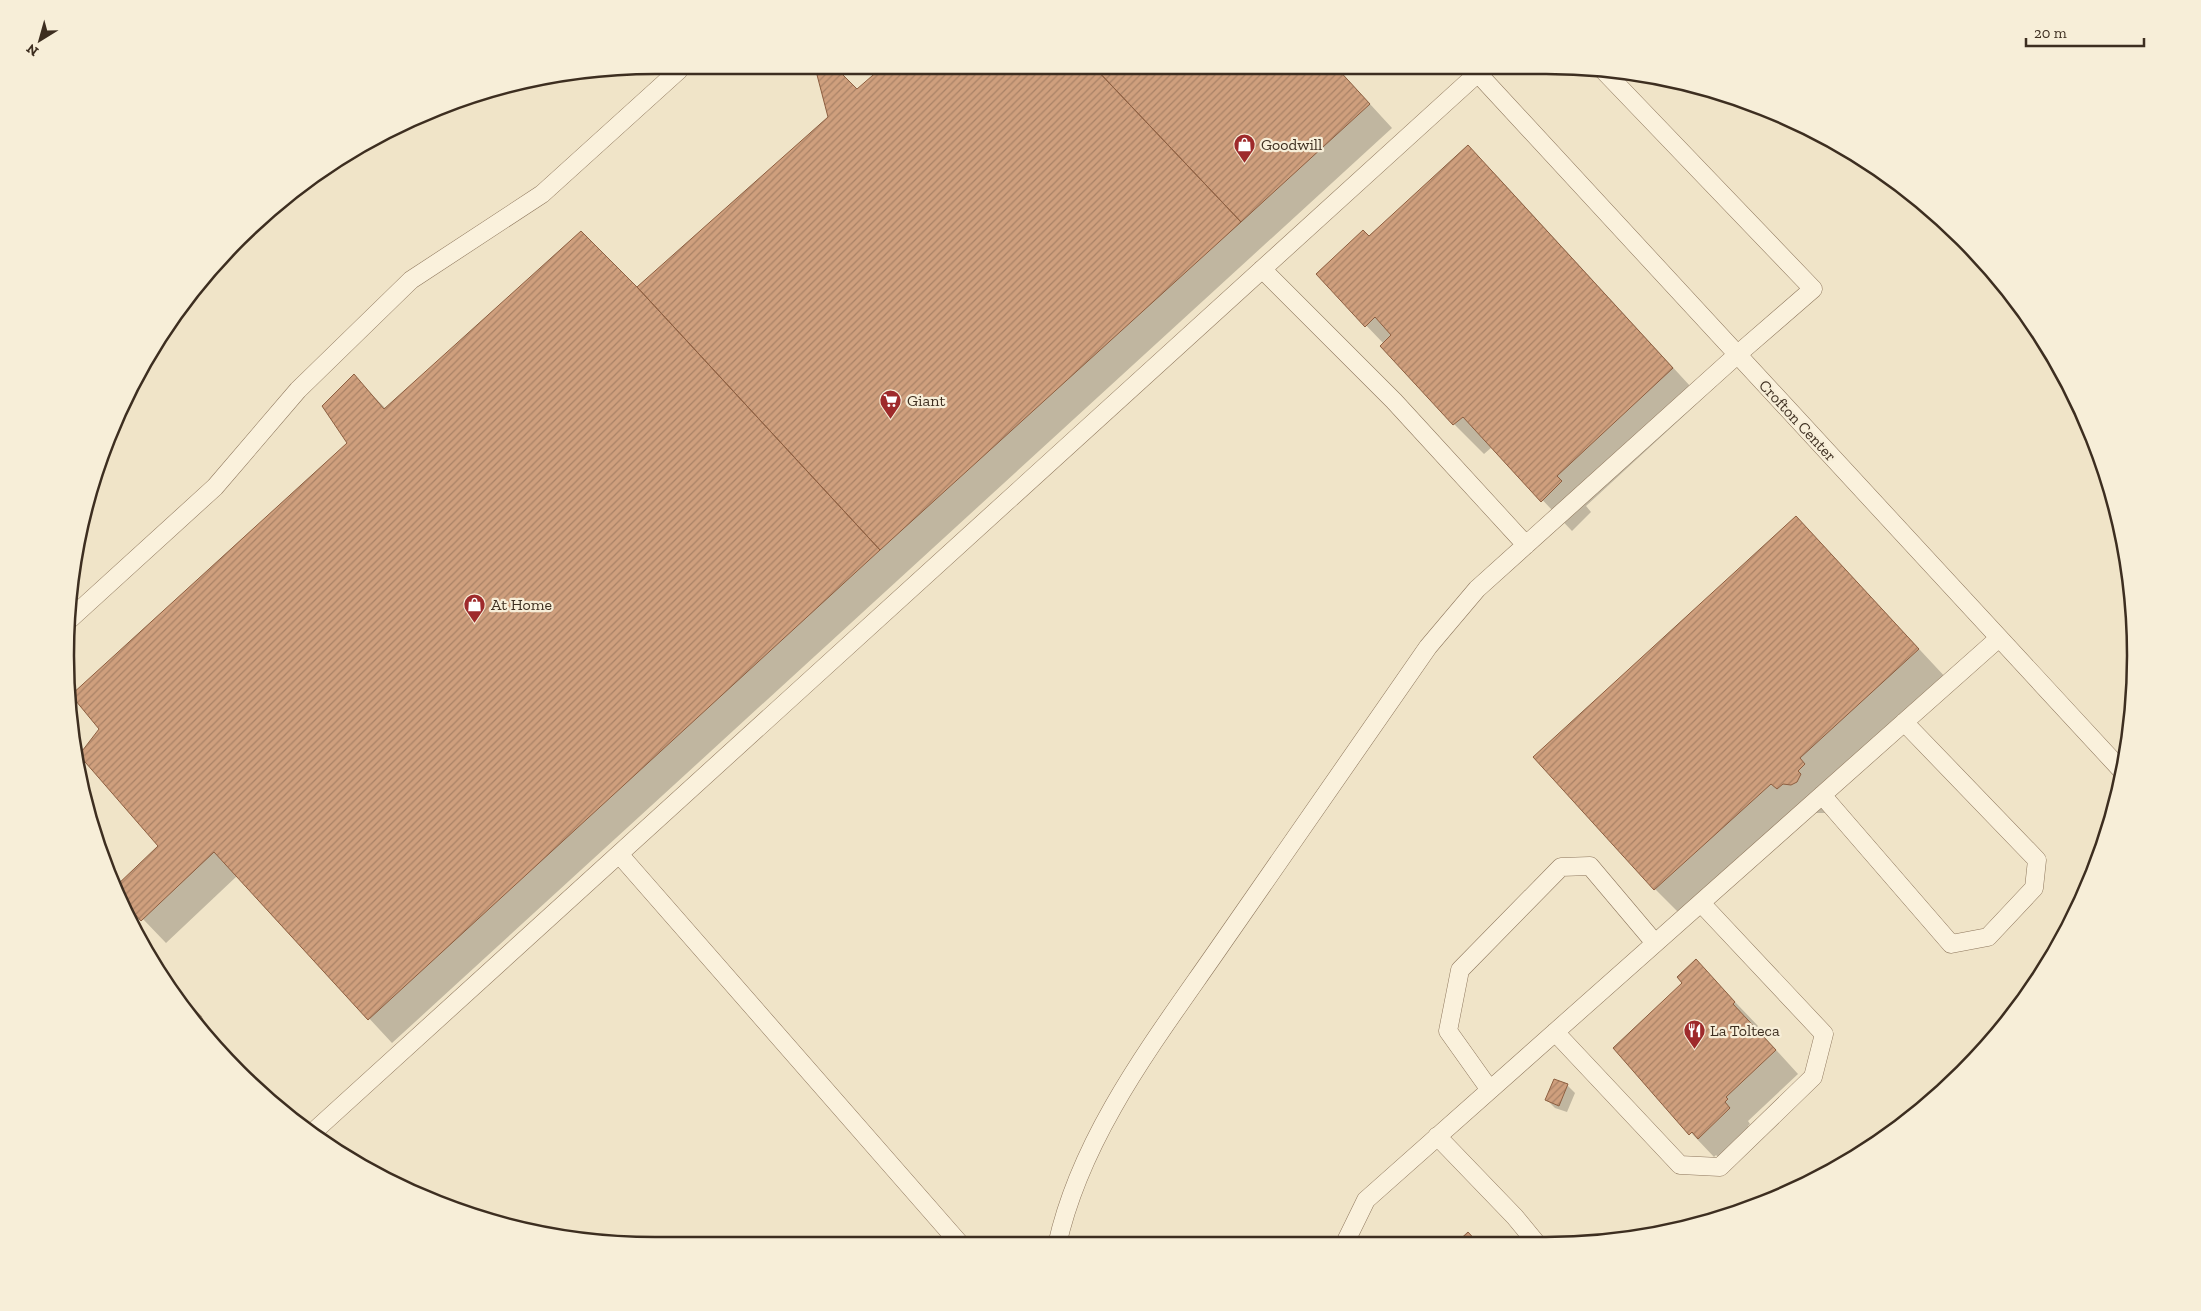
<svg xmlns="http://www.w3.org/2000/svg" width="2201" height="1311" viewBox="0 0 2201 1311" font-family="'Zilla Slab',serif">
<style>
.shadow{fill:#0003}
.building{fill:url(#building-hatch);stroke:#8d5f41}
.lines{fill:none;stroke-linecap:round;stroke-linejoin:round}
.lane-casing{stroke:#8d765c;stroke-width:19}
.lane{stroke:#faf1dc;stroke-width:18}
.labels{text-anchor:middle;stroke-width:4.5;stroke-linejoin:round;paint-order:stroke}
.poi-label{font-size:16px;fill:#3d2e20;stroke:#f7eed8;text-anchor:start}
.street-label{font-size:16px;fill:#3d2e20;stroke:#f7eed8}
.rim{fill:none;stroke:#3d2e20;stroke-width:2.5}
</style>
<defs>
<pattern id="building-hatch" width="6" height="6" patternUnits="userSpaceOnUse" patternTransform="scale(1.25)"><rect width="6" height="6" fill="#cf9f7d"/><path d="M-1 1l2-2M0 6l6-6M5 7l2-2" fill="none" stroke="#a98266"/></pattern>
</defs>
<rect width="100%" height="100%" fill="#f0e4c8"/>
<path class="shadow" d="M1336,67L1392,128L392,1043L237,876L166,943L118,893L116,888L160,846L349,443L354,376L386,409L637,289L882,69Z
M1468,147L1498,177L1702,399L1586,506L1591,512L1572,531L1492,447L1484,454L1454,424L1382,346L1384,344L1317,274L1369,238Z
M1955,231L1963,238L1981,260H1978L1955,237Z
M1796,517L1948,680L1827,802L1830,805L1825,813H1814L1685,919L1655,889L1534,757Z
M1696,961L1758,1026L1756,1028L1798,1074L1748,1121L1750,1124L1748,1126L1753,1132L1722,1161L1716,1155L1714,1157L1643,1082L1684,983Z
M1567,1085L1575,1093L1567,1112L1555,1108L1547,1100Z"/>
<path class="building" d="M1336,67L1370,104L1241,222L1095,68Z
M1095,68L1241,222L880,550L637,287L828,117L816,71L818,69H837L857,89L880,69Z
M1468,145L1673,368L1557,476L1562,481L1541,502L1463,417L1453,425L1380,346L1391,335L1375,317L1365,327L1316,274L1363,230L1369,236Z
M1953,230L1962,237L1954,238Z
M581,231L637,287L880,550L368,1020L214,852L141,921L120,897L115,887L158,846L79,755L99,729L71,695L347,443L322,406L354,374L384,409Z
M1796,516L1919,649L1800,758L1805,764L1798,771L1801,774L1797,782L1791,785L1783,784L1777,789L1771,784L1654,890L1533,757Z
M1696,959L1735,1002L1733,1004L1776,1050L1726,1097L1728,1099L1725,1102L1730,1108L1698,1139L1692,1132L1689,1135L1613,1048L1682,983L1677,977Z
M1554,1079L1568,1084L1559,1106L1545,1100Z
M1468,1232L1480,1245H1454Z"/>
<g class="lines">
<defs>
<path id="lane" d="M1472,67L2124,773
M1262,269L1394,401L1526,545
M69,620L215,487L298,390L411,280L542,194L679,70
M1822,795L1951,944L1988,937L2034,888L2037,860L1904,722
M619,854L961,1245
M187,1015L194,1022
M1555,1032L1680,1165L1720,1167L1813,1077L1824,1034L1701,903
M1490,1090L1448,1031L1460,970L1561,867L1590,866L1655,943
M311,1134L1478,73
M1437,1136L1515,1217L1538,1245
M1057,1245C1082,1132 1159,1035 1223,942C1291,843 1360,745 1428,647L1477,589L1738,354L1813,289L1603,70
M1344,1245L1366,1200L1999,638"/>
</defs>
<use href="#lane" class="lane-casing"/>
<use href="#lane" class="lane"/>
</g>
<defs>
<symbol id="shop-pin" viewBox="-11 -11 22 30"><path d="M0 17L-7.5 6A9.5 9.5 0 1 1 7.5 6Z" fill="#9e2a2b" stroke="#f7eed8"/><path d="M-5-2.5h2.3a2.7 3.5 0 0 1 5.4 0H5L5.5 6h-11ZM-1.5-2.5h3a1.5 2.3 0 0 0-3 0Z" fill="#fff"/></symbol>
<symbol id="supermarket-pin" viewBox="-11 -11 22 30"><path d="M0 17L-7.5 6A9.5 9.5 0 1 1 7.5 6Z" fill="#9e2a2b" stroke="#f7eed8"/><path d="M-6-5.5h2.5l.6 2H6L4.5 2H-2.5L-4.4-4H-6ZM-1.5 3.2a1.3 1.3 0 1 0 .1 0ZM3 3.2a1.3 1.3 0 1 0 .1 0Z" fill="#fff"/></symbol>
<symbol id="restaurant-pin" viewBox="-11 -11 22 30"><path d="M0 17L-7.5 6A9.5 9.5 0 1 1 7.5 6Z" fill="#9e2a2b" stroke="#f7eed8"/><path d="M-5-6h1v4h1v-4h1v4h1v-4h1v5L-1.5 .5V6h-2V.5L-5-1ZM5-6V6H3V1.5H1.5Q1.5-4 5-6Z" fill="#fff"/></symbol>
</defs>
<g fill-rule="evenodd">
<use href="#shop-pin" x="1232" y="132" width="25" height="34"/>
<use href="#supermarket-pin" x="878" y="388" width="25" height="34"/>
<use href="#shop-pin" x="462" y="592" width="25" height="34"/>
<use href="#restaurant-pin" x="1682" y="1018" width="25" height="34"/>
</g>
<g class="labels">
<g class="poi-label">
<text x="1261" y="150">Goodwill</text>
<text x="907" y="406">Giant</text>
<text x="491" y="610">At Home</text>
<text x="1710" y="1036">La Tolteca</text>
</g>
<g class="street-label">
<text transform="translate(1798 420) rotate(47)" y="6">Crofton Center</text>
</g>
</g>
<path d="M0 0H2201V1311H0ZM655 74H1546A581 581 0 0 1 2127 655V656A581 581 0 0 1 1546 1237H655A581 581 0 0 1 74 656V655A581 581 0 0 1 655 74Z" fill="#f7eed8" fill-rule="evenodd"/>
<path class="rim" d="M655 74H1546A581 581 0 0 1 2127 655V656A581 581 0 0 1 1546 1237H655A581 581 0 0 1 74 656V655A581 581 0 0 1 655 74Z"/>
<g transform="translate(40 40) rotate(217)" stroke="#f7eed8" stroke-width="4" paint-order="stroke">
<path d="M0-4L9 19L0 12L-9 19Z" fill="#3d2e20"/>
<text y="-8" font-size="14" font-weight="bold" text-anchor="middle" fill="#3d2e20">N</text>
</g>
<path d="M2026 38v8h118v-8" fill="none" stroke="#3d2e20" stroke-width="2.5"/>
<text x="2034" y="38" font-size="15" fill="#3d2e20" stroke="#f7eed8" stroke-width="4" paint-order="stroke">20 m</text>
</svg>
